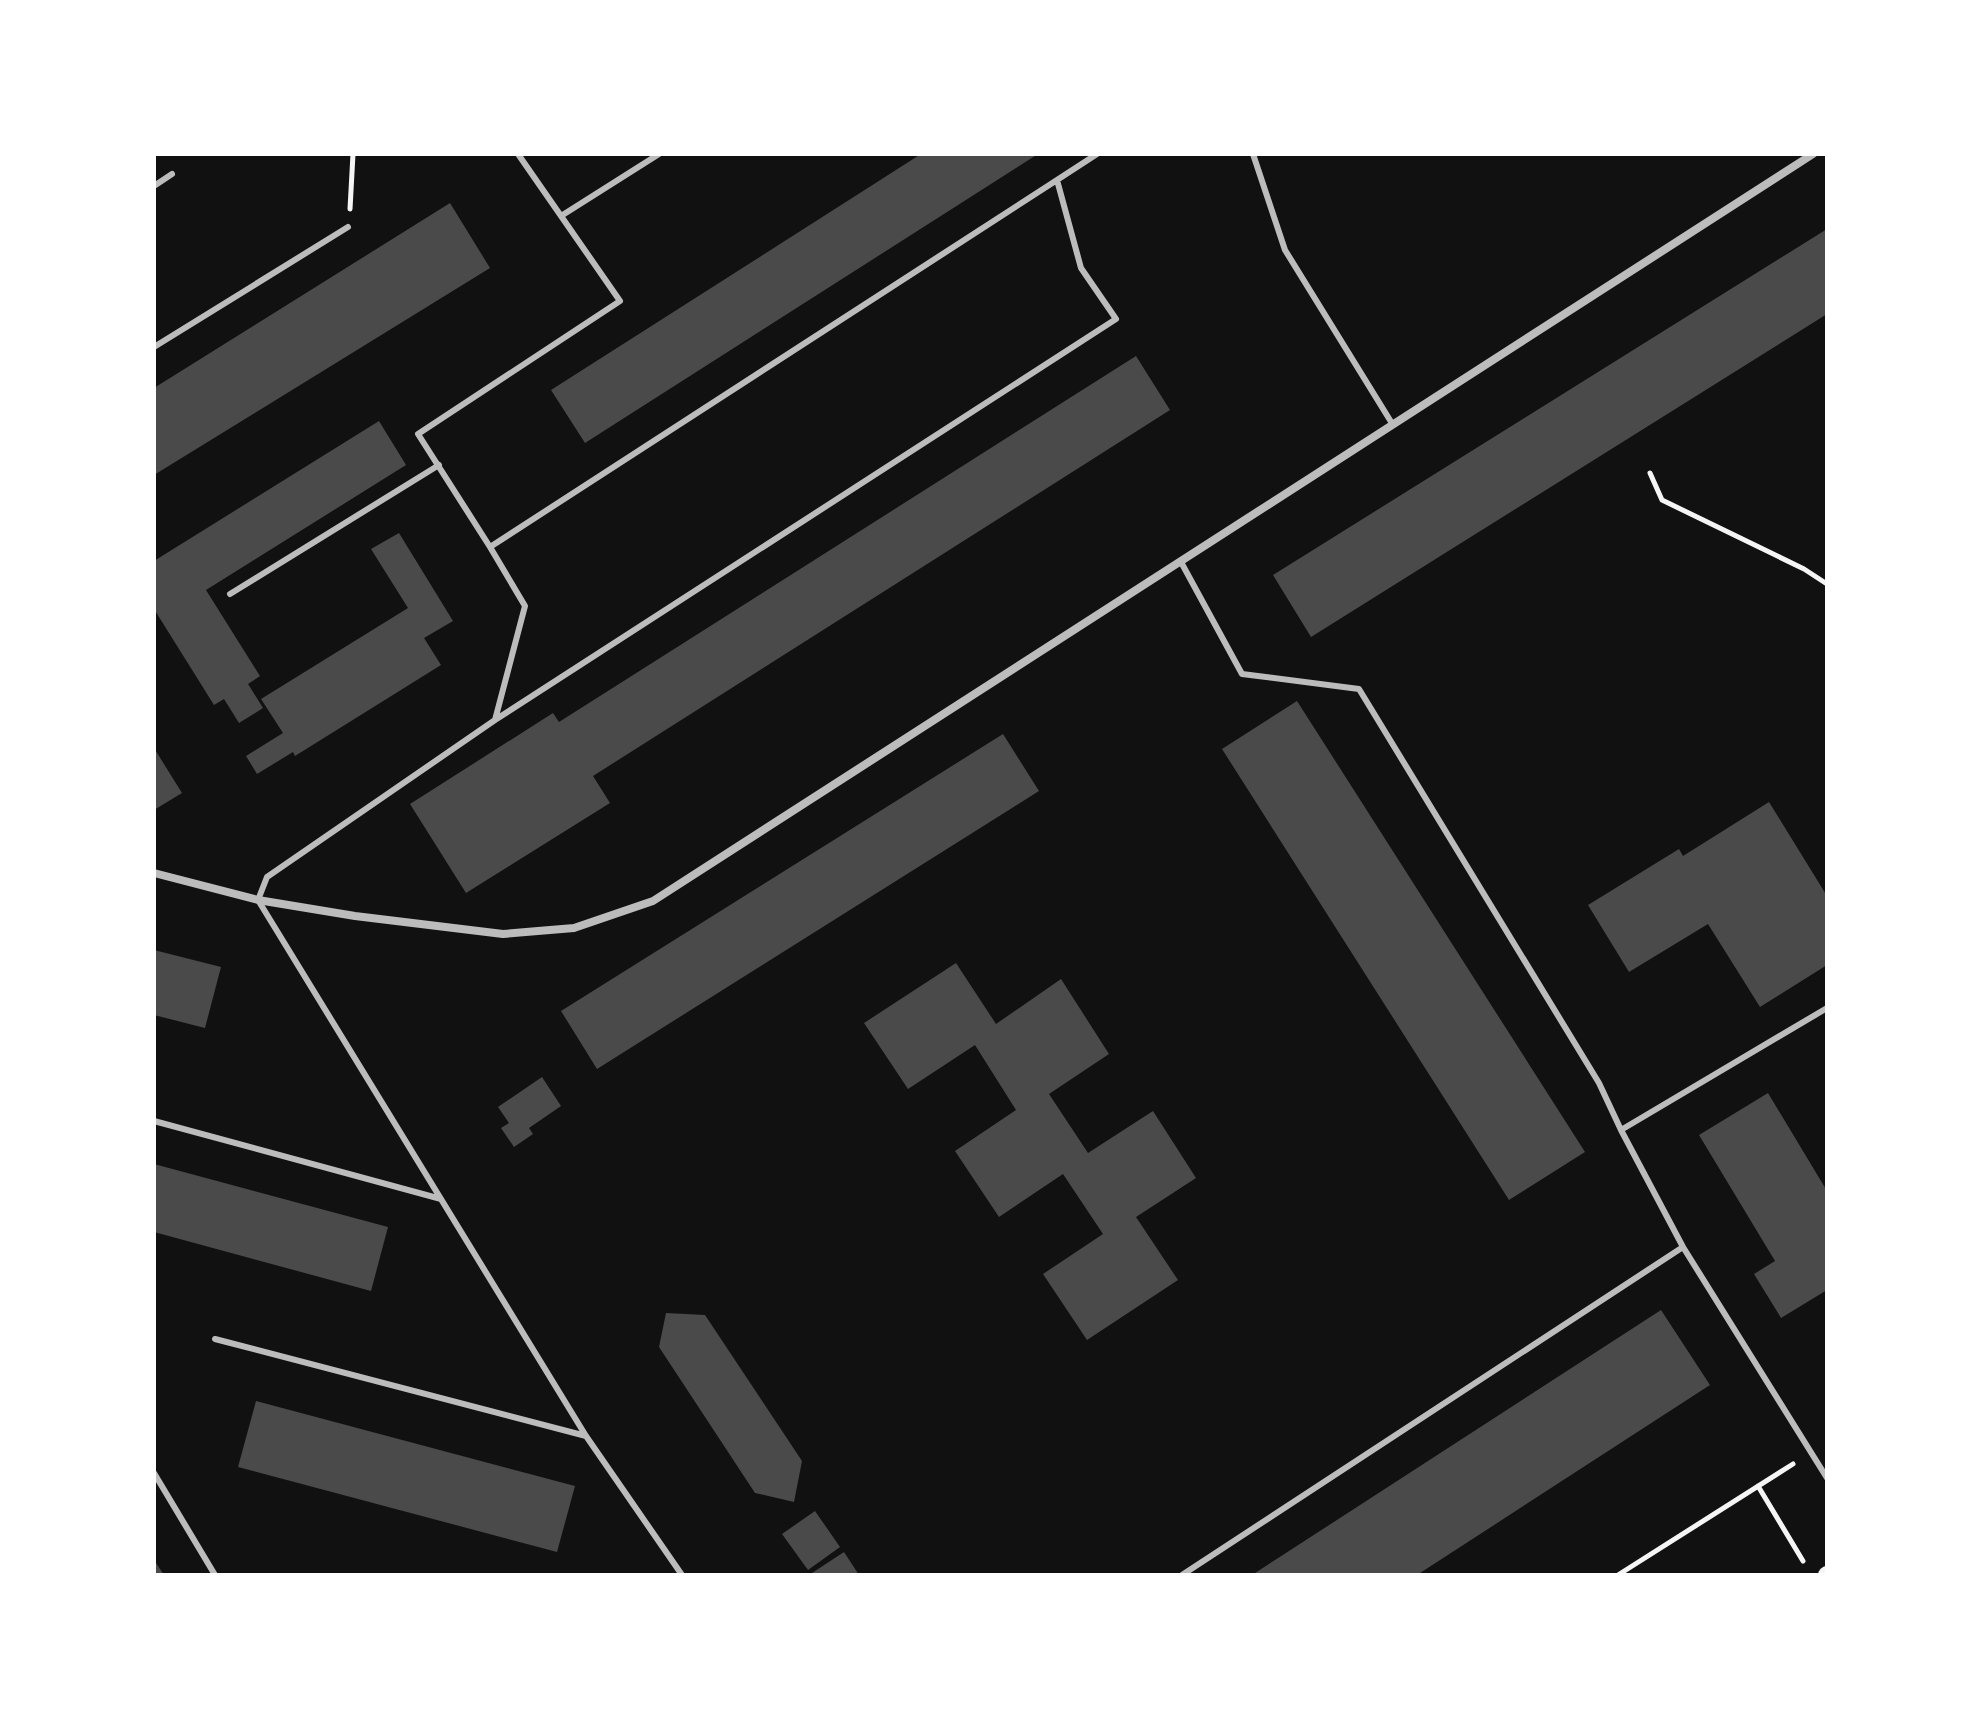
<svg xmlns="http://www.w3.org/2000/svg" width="1981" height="1729" viewBox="0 0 1981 1729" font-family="Raleway,sans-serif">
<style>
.building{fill:#4a4a4a}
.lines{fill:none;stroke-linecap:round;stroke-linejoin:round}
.path{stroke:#f5f5f5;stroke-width:5}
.service{stroke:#bcbcbc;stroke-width:6}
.minor{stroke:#bcbcbc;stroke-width:8}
.secondary{stroke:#f5f5f5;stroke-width:16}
</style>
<rect width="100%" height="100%" fill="#111"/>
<path class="building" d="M921,154H1038L585,443L551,390Z
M450,203L490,268L154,475V388Z
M1827,229V314L1311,637L1273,575Z
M1136,356L1170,410L593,776L610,803L466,893L410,804L553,713L559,722Z
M379,421L406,465L206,590L260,676L248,684L263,708L239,723L224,699L214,705L154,609V561Z
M399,533L453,621L424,638L441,665L295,756L293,752L257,774L246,756L283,733L261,699L408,608L371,549Z
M1297,701L1585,1152L1509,1200L1222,749Z
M1003,734L1039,791L597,1069L561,1011Z
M154,748L182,793L154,810Z
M1769,802L1827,896V965L1760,1007L1708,924L1629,972L1588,905L1679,849L1683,856Z
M154,950L221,967L205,1028L154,1015Z
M956,963L996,1024L1061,979L1109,1054L1049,1094L1088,1153L1153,1111L1196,1178L1136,1217L1178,1280L1087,1340L1043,1274L1103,1234L1063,1174L999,1217L955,1151L1016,1110L975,1045L908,1089L864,1023Z
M542,1077L561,1106L529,1128L533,1134L514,1147L501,1128L509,1123L498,1107Z
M1768,1093L1827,1191V1290L1781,1318L1754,1274L1775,1261L1699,1135Z
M154,1164L388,1227L371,1291L154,1232Z
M1661,1310L1710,1385L1417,1575H1252Z
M666,1313L705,1315L802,1461L794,1502L755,1493L659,1347Z
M256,1401L575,1486L557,1552L238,1467Z
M815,1511L840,1547L808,1570L782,1534Z
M844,1552L859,1575H809Z
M154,1560L164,1575H154Z"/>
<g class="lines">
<path class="path" d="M350,209L353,154
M1650,473L1662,500L1804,569L1827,584
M1758,1486L1803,1561
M1618,1575L1793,1464"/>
<path class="service" d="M518,154L620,301L418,434L490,547L1057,180L1081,268L1116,319L495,720L267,877L258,900L586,1436L682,1575
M1253,154L1285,250L1393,425
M1057,180L1097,154
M154,186L172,174
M561,216L659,154
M154,347L348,227
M490,547L525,606L495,720
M1181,562L1242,674L1359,689L1599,1083L1621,1130
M230,594L439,465
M1827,1008L1621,1130L1683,1247L1827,1478
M154,1121L441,1199
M215,1339L586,1436
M154,1473L215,1575
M1182,1575L1683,1247"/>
<path class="minor" d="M154,873L258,900L355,916L503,934L574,928L653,901L1813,154"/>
<path class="secondary" d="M1826,1575L1827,1574"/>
</g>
<rect width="1981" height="1729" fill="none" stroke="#ffffff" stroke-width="312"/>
</svg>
